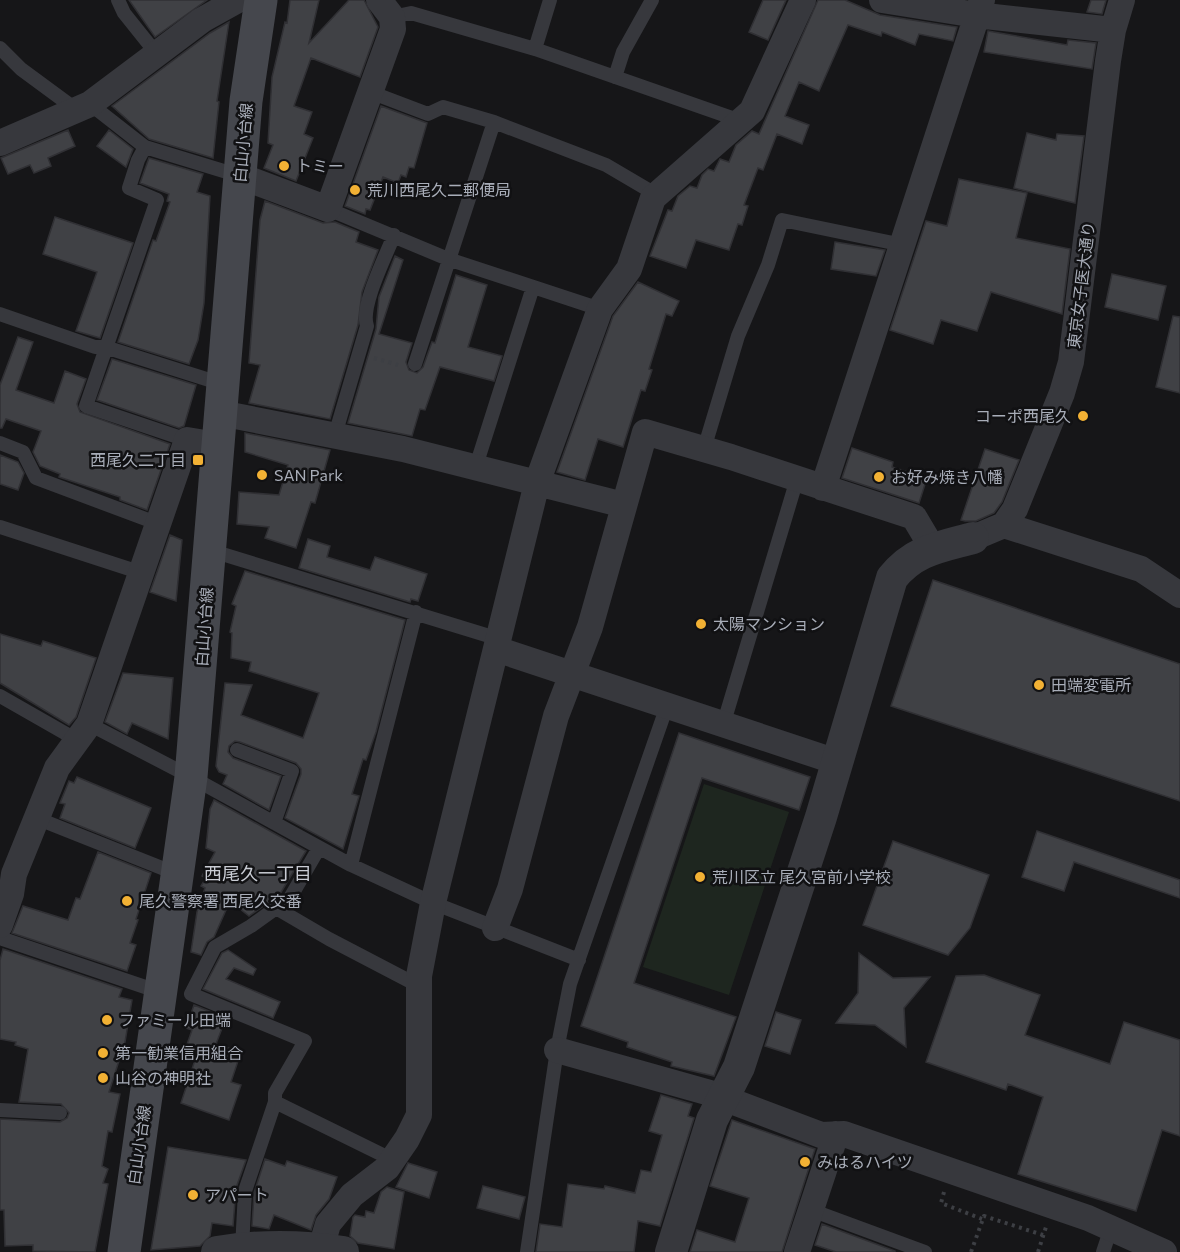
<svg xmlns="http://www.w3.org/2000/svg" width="1180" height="1252" viewBox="0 0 1180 1252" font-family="Commissioner,'Noto Sans JP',sans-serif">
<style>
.green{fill:#1e261f}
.building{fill:#404145;stroke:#303034;stroke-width:1.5}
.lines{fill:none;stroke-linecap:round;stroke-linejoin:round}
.path{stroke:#3d3f44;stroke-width:4;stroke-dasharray:3 4.5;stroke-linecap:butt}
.service{stroke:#37383d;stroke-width:14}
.minor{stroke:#37383d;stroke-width:26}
.tertiary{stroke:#37383d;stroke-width:32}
.secondary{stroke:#45474d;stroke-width:33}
.poi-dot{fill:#f2b134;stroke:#111113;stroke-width:2}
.labels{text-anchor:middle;stroke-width:5;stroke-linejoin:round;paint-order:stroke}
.street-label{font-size:16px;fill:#a8adb8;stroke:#111113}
.poi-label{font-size:16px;fill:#a8adb8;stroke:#111113;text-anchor:start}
.neighbourhood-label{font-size:18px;fill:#c9ccd4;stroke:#111113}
</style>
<rect width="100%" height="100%" fill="#161618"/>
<path class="green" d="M704,784L789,812L729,995L643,967Z"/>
<path class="building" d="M129,0H207L155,37Z
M290,0H319L309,43L349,0H364L378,27L360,77L311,58L294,106L312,112L304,134L313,138L296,181L264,168L273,145L268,143L272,77L285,22L287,23Z
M763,0H786L768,40L749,32Z
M818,0H845L880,15L957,27L953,41L919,34L915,45L882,32L881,36L848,25L819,91L799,82L785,116L809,125L802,144L777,134L763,170L758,168L744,205L748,206L742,225L738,224L729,250L696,240L686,268L650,256L668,210L672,211L678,196L690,186L697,188L702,175L708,169L714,171L720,159L729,162L736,145L752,131L759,134Z
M1091,0H1106L1102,14L1087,12Z
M229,22L217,101L219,102L213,158L149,139L112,106L210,33Z
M988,31L1067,45L1068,40L1096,43L1092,69L984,52Z
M381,106L427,123L414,168L409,167L406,177L401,175L398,183L383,177L370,210L366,209L365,214L345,206Z
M68,130L75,146L48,158L51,166L34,173L30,165L8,174L1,158Z
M109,130L133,149L126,167L97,146Z
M1027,133L1056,140L1057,134L1084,136L1075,203L1014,188Z
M149,158L203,174L197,192L210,196L204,303L198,340L189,364L118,342L153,240L156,241L170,202L167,201L169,194L140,183Z
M959,179L1027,193L1016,238L1070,249L1062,314L991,292L977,331L941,320L933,344L890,330L926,221L947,226Z
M265,201L323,223L335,222L359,232L356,242L378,250L362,292L358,325L330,419L249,403L260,365L249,363L260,220Z
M55,217L133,243L100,338L76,331L97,272L43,254Z
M835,242L885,250L876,276L831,269Z
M395,256L403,260L379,334L412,343L406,362L409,370L417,373L423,367L432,342L435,343L456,275L487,285L468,347L502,356L494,381L440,367L425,410L420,409L412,436L348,423L376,329L379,297Z
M1112,274L1166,286L1158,320L1105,307Z
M638,282L679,301L672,316L666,314L649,369L652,370L645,391L641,390L623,447L598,439L585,480L557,472L613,316Z
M1173,316L1180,317V393L1156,387Z
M18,337L33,342L16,390L54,403L65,371L86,379L77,404L80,412L170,444L147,510L120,500V497L59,477L60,474L40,466L33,452L41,431L6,419L2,428H0V385Z
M112,359L196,385L184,426L179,428L97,400Z
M245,433L330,450L315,503L311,502L296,548L265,538L269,527L237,524L239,492L279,495L288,465L245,452Z
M852,448L893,462L892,467L927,478L919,503L842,478Z
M985,449L1019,460L1002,502L994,513L976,521H965L961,520Z
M0,455L18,462L24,473L18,490L0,484Z
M170,535L182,540L176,601L150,592Z
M308,539L330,546L327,557L370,570L375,557L427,574L418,601L411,599L410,602L299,568Z
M245,571L405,620L376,732L366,760L363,759L352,794L359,796L343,849L285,818L301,774V769L296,763L240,742L235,741L229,746L228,752L233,758L281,776L269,810L223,784L227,775L219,772L216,766L225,683L252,685L241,715L303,738L319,693L249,671L251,662L231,658L232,633L230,632L236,606L232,604Z
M933,580L1180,664V801L891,706Z
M0,634L41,646L43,641L96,658L76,717L69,725L0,683Z
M123,673L173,678L168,739L132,723L127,734L105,722Z
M679,733L810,777L799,810L702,778L634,983L736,1017L714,1076L671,1066L672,1062L627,1047L628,1042L581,1026Z
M77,777L151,808L135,848L60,818L65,804L60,803L69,781L74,783Z
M214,800L306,851L280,894L276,897L273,895L269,902L249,916L230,901L214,937L207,942L201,955L191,952L197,912L205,888L201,886L206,878L202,876L215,852L206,848L210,809Z
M1037,831L1180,880V898L1074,862L1064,891L1022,877Z
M893,841L989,875L970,928L948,955L863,925Z
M98,852L151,873L136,919L138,920L130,943L136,945L127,971L12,933L23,906L68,920L76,898L80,899Z
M3,949L122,989L119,997L132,1000L125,1042L109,1092L120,1094L112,1132L108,1131L102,1166L108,1169L103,1183L108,1184L95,1252L33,1251V1245L5,1246L4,1210H0V1119L60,1122L67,1118L69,1113L61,1104L19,1102L28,1049L15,1045L16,1042L0,1039V960Z
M228,950L256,969L253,975L234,968L226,979L280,1002L273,1018L203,989L222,953Z
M859,953L893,978L930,977L904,1008L906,1047L875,1025L836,1023L858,993Z
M984,975L1040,995L1025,1035L1110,1064L1124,1022L1180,1040V1136L1162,1130L1136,1211L1018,1174L1043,1097L1008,1084L1006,1090L926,1062L956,976Z
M194,1005L226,1018L216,1044L241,1052L231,1082L241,1085L229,1120L181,1103L195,1060L183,1056L192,1030L186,1028Z
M776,1012L801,1020L790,1054L765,1046Z
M661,1095L692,1104L688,1116L694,1118L660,1226L638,1221L634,1252H536L540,1224L562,1227L568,1184L604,1189L605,1186L635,1193L641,1170L651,1172L662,1135L649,1131Z
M732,1120L815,1149L782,1252H690L697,1230L735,1242L749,1198L710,1186Z
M168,1147L246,1160L236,1188L233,1226L212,1223L210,1236L200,1246L151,1250Z
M265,1159L285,1166L287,1161L337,1177L329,1199L316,1215L311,1230L274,1215L269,1229L252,1226L254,1193Z
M408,1163L437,1172L429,1198L396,1187Z
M483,1186L525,1197L519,1219L477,1208Z
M387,1187L404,1192L394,1249L358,1243L350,1236L353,1217L355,1215L365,1217L366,1211L374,1213L381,1192Z
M822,1224L895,1251V1252H836L815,1245Z"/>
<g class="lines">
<path class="path" d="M374,358L398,365
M109,1079L122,1081
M944,1192L941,1203L982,1219
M971,1252L984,1216L1043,1235
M1038,1252L1046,1227"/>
<path class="service" d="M118,0L124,13L156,53
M392,17L411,13L535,49L741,121
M0,48L21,69L78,111
M535,49L550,0
M615,77L623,52L652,0
M370,92L428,114L443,107L494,122L606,165L657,195
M90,104L145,147L240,176
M145,147L138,160L129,188L157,200L86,406L187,440
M328,209L448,259L600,309
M0,314L95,347H105L222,384
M415,364L494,122
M335,435L367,326C360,306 386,256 394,235
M0,443L23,452L36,478L159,524
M704,449L738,336L768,265L782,220L903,245
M476,466L533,287
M0,527L142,573
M209,550L499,639
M0,696L77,740
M724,722L797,479
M89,724L191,777L351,865L433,903L579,960
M237,750L292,771L274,823
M36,818L177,874
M351,865L416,612
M276,908L329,939L419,986
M0,938L160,992
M275,1102V1093L305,1041L191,994L215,947L251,926L290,898L319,848
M0,1110L60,1113
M811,1210L925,1252
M242,1248L245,1191L275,1102L393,1160
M527,1252L557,1050L570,984L668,703
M1103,1252L1111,1228"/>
<path class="minor" d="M882,0L976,15L1113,30
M0,143L90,104L202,20L238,0
M240,176L328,209L393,29L392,17L379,0
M220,413L403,449L624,505
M823,488L982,0
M1004,525L1141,569L1180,595
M973,538L1004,525L1015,509L1062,393L1071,362L1108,61L1113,30L1122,0
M496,649L837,762
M0,925L11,894L14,874L57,768L89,724L187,440L217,445
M495,928L510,889L556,716L590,627L645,432L731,457L914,517L933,549
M557,1050L710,1093L821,1135L844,1134L1088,1218L1164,1252
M321,1248L328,1224L352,1195L387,1168L407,1139L419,1115V976L433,903L537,483L600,309L629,269L653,198L752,111L803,0
M797,1252L836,1134"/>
<path class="tertiary" d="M217,1252C260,1245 299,1245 343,1252
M671,1252L712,1120L739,1067L821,817L892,578C914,550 940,547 973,538"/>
<path class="secondary" d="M124,1252L191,777L246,101L261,0"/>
</g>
<g class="poi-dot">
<circle cx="284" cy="166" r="6"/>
<circle cx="355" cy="190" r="6"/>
<circle cx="1083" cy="416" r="6"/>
<rect x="192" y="454" width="12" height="12" rx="3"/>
<circle cx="262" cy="475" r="6"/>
<circle cx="879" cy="477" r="6"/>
<circle cx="701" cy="624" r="6"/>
<circle cx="1039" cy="685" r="6"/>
<circle cx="700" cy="877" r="6"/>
<circle cx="127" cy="901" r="6"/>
<circle cx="107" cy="1020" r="6"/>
<circle cx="103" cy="1053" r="6"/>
<circle cx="103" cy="1078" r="6"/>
<circle cx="805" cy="1162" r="6"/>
<circle cx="193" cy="1195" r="6"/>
</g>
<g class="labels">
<g class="street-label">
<text transform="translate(243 143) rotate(-85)" y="6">白山小台線</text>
<text transform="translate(1081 285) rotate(-83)" y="6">東京女子医大通り</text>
<text transform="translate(204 627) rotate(-86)" y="6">白山小台線</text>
<text transform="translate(139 1145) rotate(-82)" y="6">白山小台線</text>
</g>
<g class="poi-label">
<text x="296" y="172">トミー</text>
<text x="367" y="196">荒川西尾久二郵便局</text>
<text x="1071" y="422" text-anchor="end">コーポ西尾久</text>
<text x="186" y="466" text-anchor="end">西尾久二丁目</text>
<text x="274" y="481">SAN Park</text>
<text x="891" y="483">お好み焼き八幡</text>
<text x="713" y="630">太陽マンション</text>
<text x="1051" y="691">田端変電所</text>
<text x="712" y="883">荒川区立 尾久宮前小学校</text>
<text x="139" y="907">尾久警察署 西尾久交番</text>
<text x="119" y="1026">ファミール田端</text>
<text x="115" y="1059">第一勧業信用組合</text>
<text x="115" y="1084">山谷の神明社</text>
<text x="817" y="1168">みはるハイツ</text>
<text x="205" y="1201">アパート</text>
</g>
<g class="neighbourhood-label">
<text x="258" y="880">西尾久一丁目</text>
</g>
</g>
</svg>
